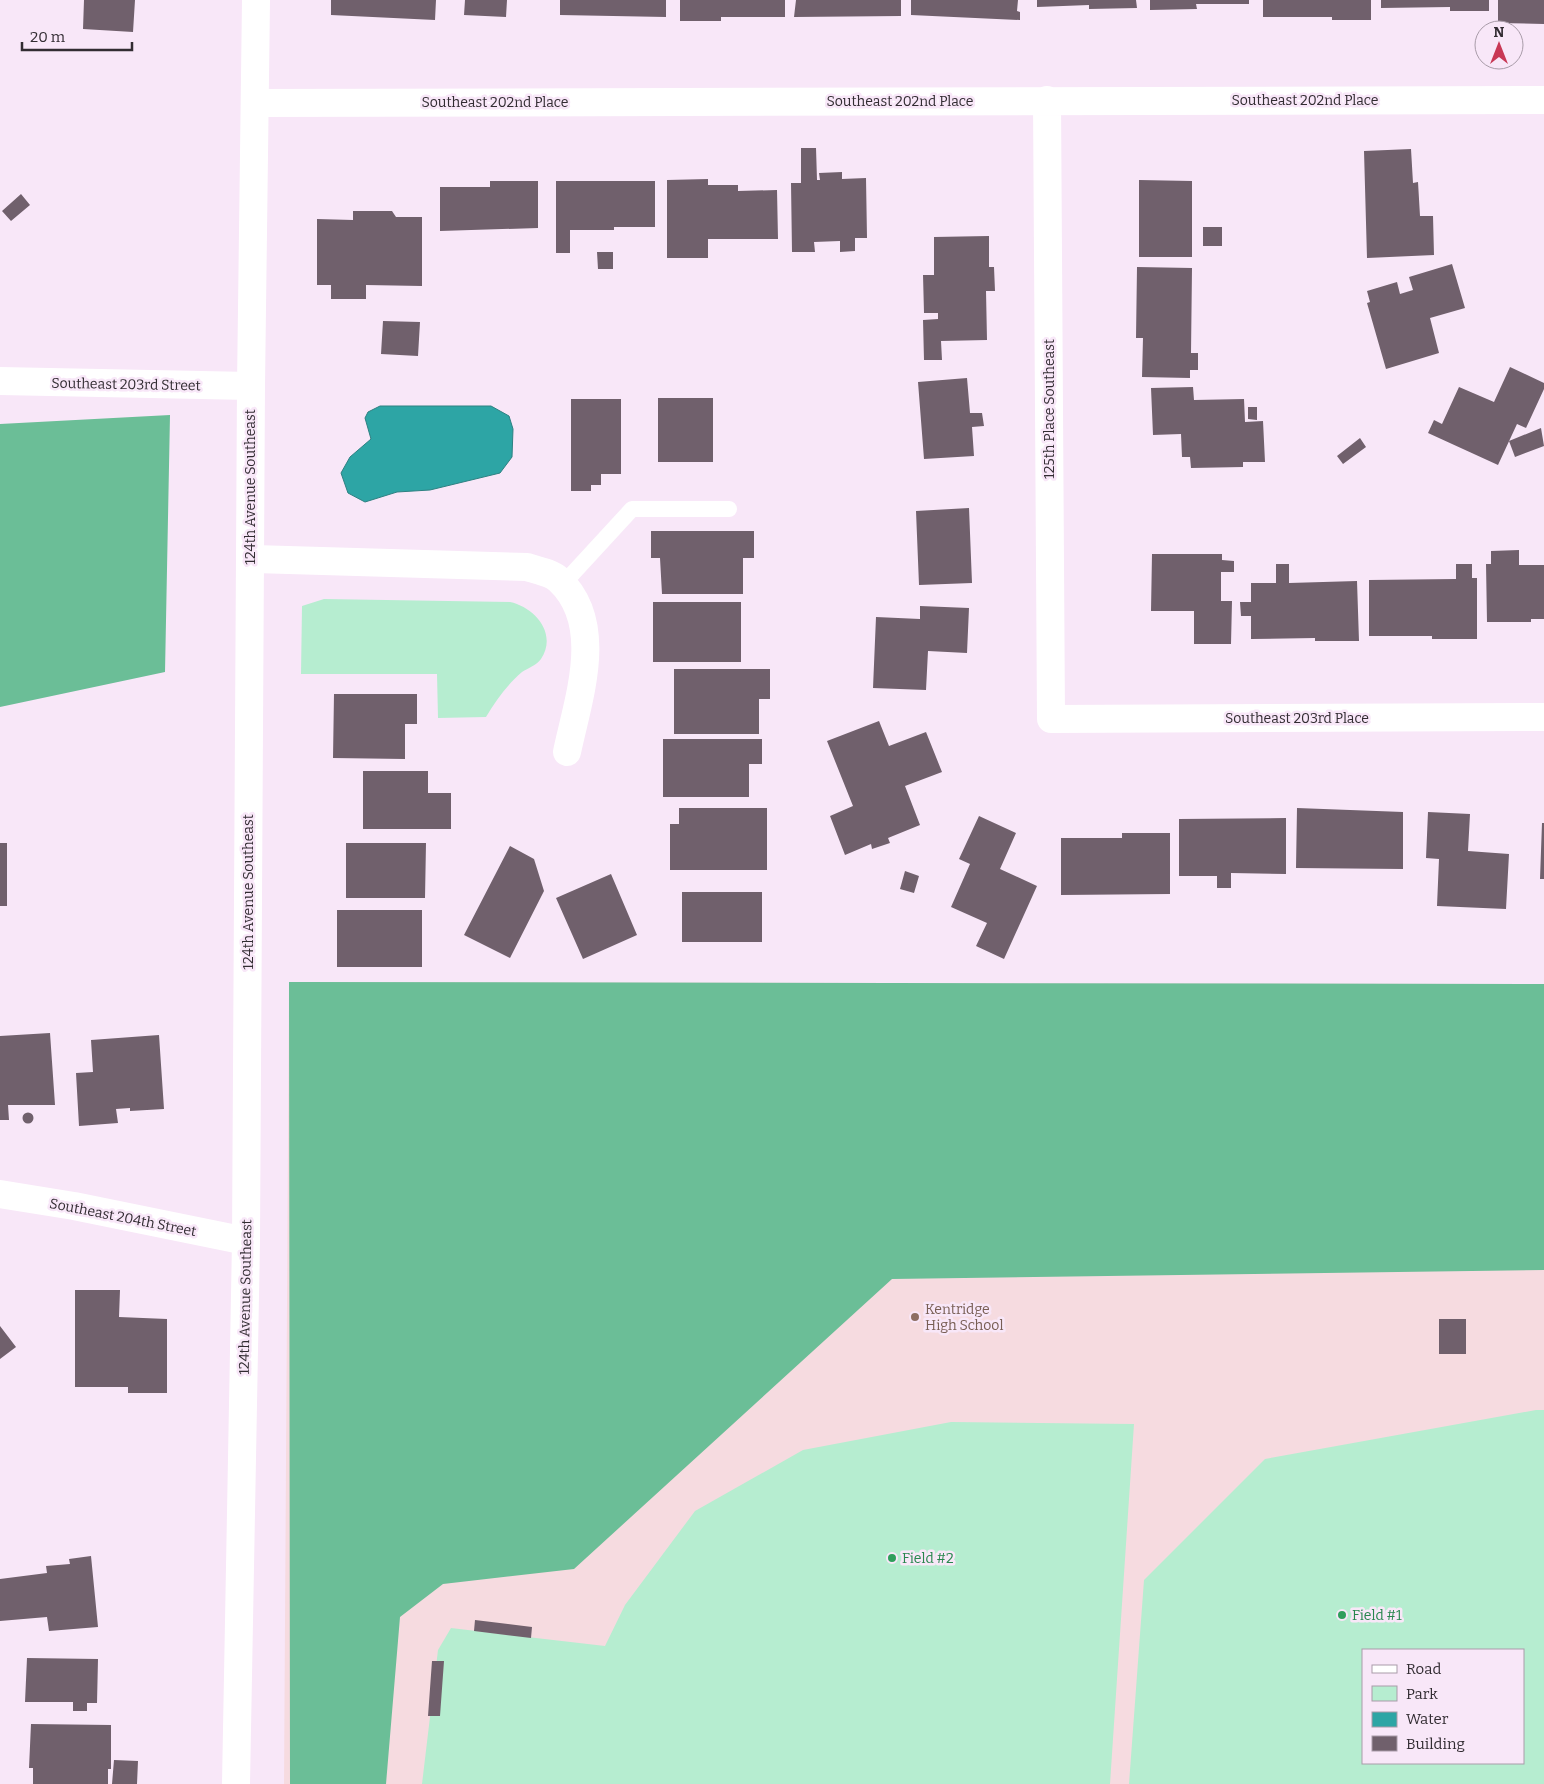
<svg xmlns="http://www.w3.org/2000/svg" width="1544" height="1784" viewBox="0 0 1544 1784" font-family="Bitter,serif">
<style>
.education{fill:#f6dbe0;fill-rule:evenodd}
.green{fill:#b6edd0;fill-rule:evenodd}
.forest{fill:#6bbe97}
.water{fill:#2da5a5;stroke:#2e8182}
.building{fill:#70606c}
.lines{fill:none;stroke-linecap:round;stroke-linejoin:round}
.service{stroke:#fff;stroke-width:16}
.minor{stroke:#fff;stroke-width:28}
.tertiary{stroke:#fff;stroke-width:28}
.education-dot{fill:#8d6e63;stroke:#f8e7f8;stroke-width:2}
.leisure-dot{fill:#2e9e5b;stroke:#f8e7f8;stroke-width:2}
.labels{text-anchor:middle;stroke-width:5;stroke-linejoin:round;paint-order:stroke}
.street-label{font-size:14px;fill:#322c32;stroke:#f8e7f8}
.education-label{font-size:14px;fill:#785e54;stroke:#f8e7f8;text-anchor:start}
.leisure-label{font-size:14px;fill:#27864d;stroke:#f8e7f8;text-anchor:start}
</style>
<rect width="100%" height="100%" fill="#f8e7f8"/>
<path class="education" d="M289,982L1544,984V1784H284ZM1363,1650H1523V1763H1363Z"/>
<path class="green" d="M324,599L510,602C534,607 558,633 541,659C537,665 528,668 522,672C507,685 496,700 486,717L438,718L437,674H301L302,606Z
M1536,1410H1544V1784H1129L1144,1580L1265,1459ZM1523,1650V1763H1363V1650Z
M951,1422L1134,1424L1110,1784H422L438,1650L451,1628L605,1646L625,1605L695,1511L803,1450Z"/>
<path class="forest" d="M170,415L165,672L0,707V424Z
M289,982L1544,984V1270L892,1279L574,1569L443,1584L400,1617L386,1784H290Z"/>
<path class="water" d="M380,406H491L509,416L513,429L512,457L500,473L430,490L397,492L365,502L348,493L341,473L350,457L371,439L365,418L368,412Z"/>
<path class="building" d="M84,0H135L133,32L83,29Z
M331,0H436L435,20L331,15Z
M465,0H507L506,17L464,15Z
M560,0H666V17L560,15Z
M680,0H785V17H721V21H680Z
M796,0H901V16L794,17Z
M911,0H1018L1017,11L1020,12V20L911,15Z
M1037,0H1136L1137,8L1089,9V5L1037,7Z
M1150,0H1249V4H1196L1197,9L1150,10Z
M1263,0H1371V20H1332V17H1263Z
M1381,0H1489V11H1450V7L1381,8Z
M1498,0H1544V24L1498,23Z
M801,148H816L817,180H820L819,173L842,172V179L866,178L867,238H855V251L840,252V241L814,242L815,252H792L791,183H801Z
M1411,149L1413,183L1418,182L1420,216H1433L1434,255L1367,258L1364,151Z
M708,179V185H738V191L777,190L778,239H708V258H667V180Z
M1139,180L1192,181V257H1139Z
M490,181H538V228L440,231V187H490Z
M556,181H655V227H614V230H570V253H556Z
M21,194L30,205L11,221L2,211Z
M353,211H392L396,217H422V286L366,285V299H331V285H317V219L353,220Z
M1203,227H1222V246H1203Z
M989,236V267H994L995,291H986L987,340L941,341L942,360H924L923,320L938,319V313H924L923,275H934V237Z
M597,252H613V269H598Z
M1452,264L1465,308L1430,318L1439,353L1386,369L1367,303L1370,302L1367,291L1397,282L1400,294L1413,290L1409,277Z
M1137,267L1192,268L1191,353H1198V370H1190V378L1142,377L1143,338H1136Z
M383,321L420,322L418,356L381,354Z
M1510,367L1544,383V389L1526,428L1517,424L1498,465L1428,433L1434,420L1442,424L1459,387L1494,402Z
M967,378L970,413H982L984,426L972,427L974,456L924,459L918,382Z
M1193,387L1194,400L1244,399L1245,422L1263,421L1265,462H1243V467L1191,468L1190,457H1182L1181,434L1153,435L1151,388Z
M658,398H713V462H658Z
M571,399H621V474H601V485H591V491H571Z
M1248,407H1257V420L1248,419Z
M1541,428L1544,446L1515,457L1509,441Z
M1360,438L1366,447L1343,464L1337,456Z
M969,508L972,583L919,585L916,511Z
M651,531H754V558H743V594H662L660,558H651Z
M1519,550V565H1544V619H1531V622H1487L1486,564H1491V551Z
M1152,554H1222V560L1234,561V572H1221V601H1232L1231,644H1194V611H1151Z
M1276,564H1289V583L1357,581L1359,641H1315V638L1251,639V616H1241L1240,602H1251V583H1276Z
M1456,564H1472V578H1477V639H1432V636H1369V580L1456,579Z
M653,602H741V662H653Z
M920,606L969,608L967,653L928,651L926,690L873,688L876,617L920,619Z
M674,669H770V699H759V734H674Z
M334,694H417V724H405V759L333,758Z
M879,721L889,746L926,732L942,772L905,786L920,825L888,838L890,843L872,849L871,844L845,855L830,816L853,806L827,741Z
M663,739H762V764H749V797H663Z
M363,771H428V793H451V829H363Z
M679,808H767V870H670V824H679Z
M1297,808L1403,812V869L1296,868Z
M1428,812L1470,814L1468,851L1509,854L1506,909L1437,906L1439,859L1426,858Z
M979,816L1016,833L1000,869L1037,886L1004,959L976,946L987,923L951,907L970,864L959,859Z
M1286,818V874L1231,873V888H1217V876H1179V819Z
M1542,823H1544V879H1540Z
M1122,833H1170V894L1061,895V838H1122Z
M0,843H7V906H0Z
M346,843H426L425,898H346Z
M510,846L534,859L544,891L510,958L464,935Z
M905,871L919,876L914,893L900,889Z
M611,874L637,935L583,959L556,898Z
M682,892H762V942H682Z
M337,910H422V967H337Z
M50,1033L55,1105H8L9,1120H0V1036Z
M159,1035L164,1109L130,1111V1108L116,1109L118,1123L79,1126L76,1073L93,1072L91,1040Z
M22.5 1118a5.5 5.5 0 1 1 11 0a5.5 5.5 0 1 1-11 0Z
M75,1290H120L119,1317L167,1319V1393H128V1387H75Z
M1439,1319H1466V1354H1439Z
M0,1326L16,1347L0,1359Z
M91,1556L98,1627L49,1631L47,1617L0,1621V1579L47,1573L46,1566L70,1564L69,1559Z
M475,1620L532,1627L531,1638L474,1631Z
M27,1658L98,1659L97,1703H87V1711H73V1702H25Z
M432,1661H444L440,1716H428Z
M31,1724L111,1725V1769H108V1784H33V1768H29Z
M114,1760L138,1761L137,1784H112Z"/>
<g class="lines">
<path class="service" d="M563,584L632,509H729"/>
<path class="minor" d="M1047,100L1051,719L1544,717
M256,103L1544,100
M0,381L251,386
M250,559L527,567C537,570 552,573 559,580C606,624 578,699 567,752
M0,1194L74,1206L246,1241"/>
<path class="tertiary" d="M236,1784L246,1241L251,386L256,0"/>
</g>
<circle class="education-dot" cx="915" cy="1317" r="5"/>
<g class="leisure-dot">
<circle cx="892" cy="1558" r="5"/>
<circle cx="1342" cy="1615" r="5"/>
</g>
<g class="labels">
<g class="street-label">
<text x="1305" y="105">Southeast 202nd Place</text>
<text x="900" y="106">Southeast 202nd Place</text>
<text x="495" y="107">Southeast 202nd Place</text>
<text transform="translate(126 384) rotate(1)" y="5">Southeast 203rd Street</text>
<text transform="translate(1049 409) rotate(-90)" y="5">125th Place Southeast</text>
<text transform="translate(250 487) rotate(-90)" y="5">124th Avenue Southeast</text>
<text x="1297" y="723">Southeast 203rd Place</text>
<text transform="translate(248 892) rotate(-90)" y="5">124th Avenue Southeast</text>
<text transform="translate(123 1217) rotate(11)" y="5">Southeast 204th Street</text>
<text transform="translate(245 1297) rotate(-89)" y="5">124th Avenue Southeast</text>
</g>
<g class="education-label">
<text x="925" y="1314">Kentridge<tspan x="925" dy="16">High School</tspan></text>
</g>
<g class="leisure-label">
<text x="902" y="1563">Field #2</text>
<text x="1352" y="1620">Field #1</text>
</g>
</g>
<rect x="1362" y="1649" width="162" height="115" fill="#f8e7f8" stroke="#a99ca9"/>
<rect x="1372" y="1665" width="25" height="8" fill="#ffffff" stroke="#a99ca9"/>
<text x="1406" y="1674" font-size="15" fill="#322c32">Road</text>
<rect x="1372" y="1686" width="25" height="15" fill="#b6edd0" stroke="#a99ca9"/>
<text x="1406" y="1699" font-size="15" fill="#322c32">Park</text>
<rect x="1372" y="1712" width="25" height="15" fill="#2da5a5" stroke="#a99ca9"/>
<text x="1406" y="1724" font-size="15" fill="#322c32">Water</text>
<rect x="1372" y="1736" width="25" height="15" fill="#70606c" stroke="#a99ca9"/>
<text x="1406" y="1749" font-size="15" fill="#322c32">Building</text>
<g transform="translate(1499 45)"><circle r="24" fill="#f8e7f8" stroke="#a99ca9"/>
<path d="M0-4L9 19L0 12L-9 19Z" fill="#c83855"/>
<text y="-8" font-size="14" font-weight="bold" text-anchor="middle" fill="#322c32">N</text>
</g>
<path d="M22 42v8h110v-8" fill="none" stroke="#322c32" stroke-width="2.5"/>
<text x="30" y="42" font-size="15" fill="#322c32" stroke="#f8e7f8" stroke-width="4" paint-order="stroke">20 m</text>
</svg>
